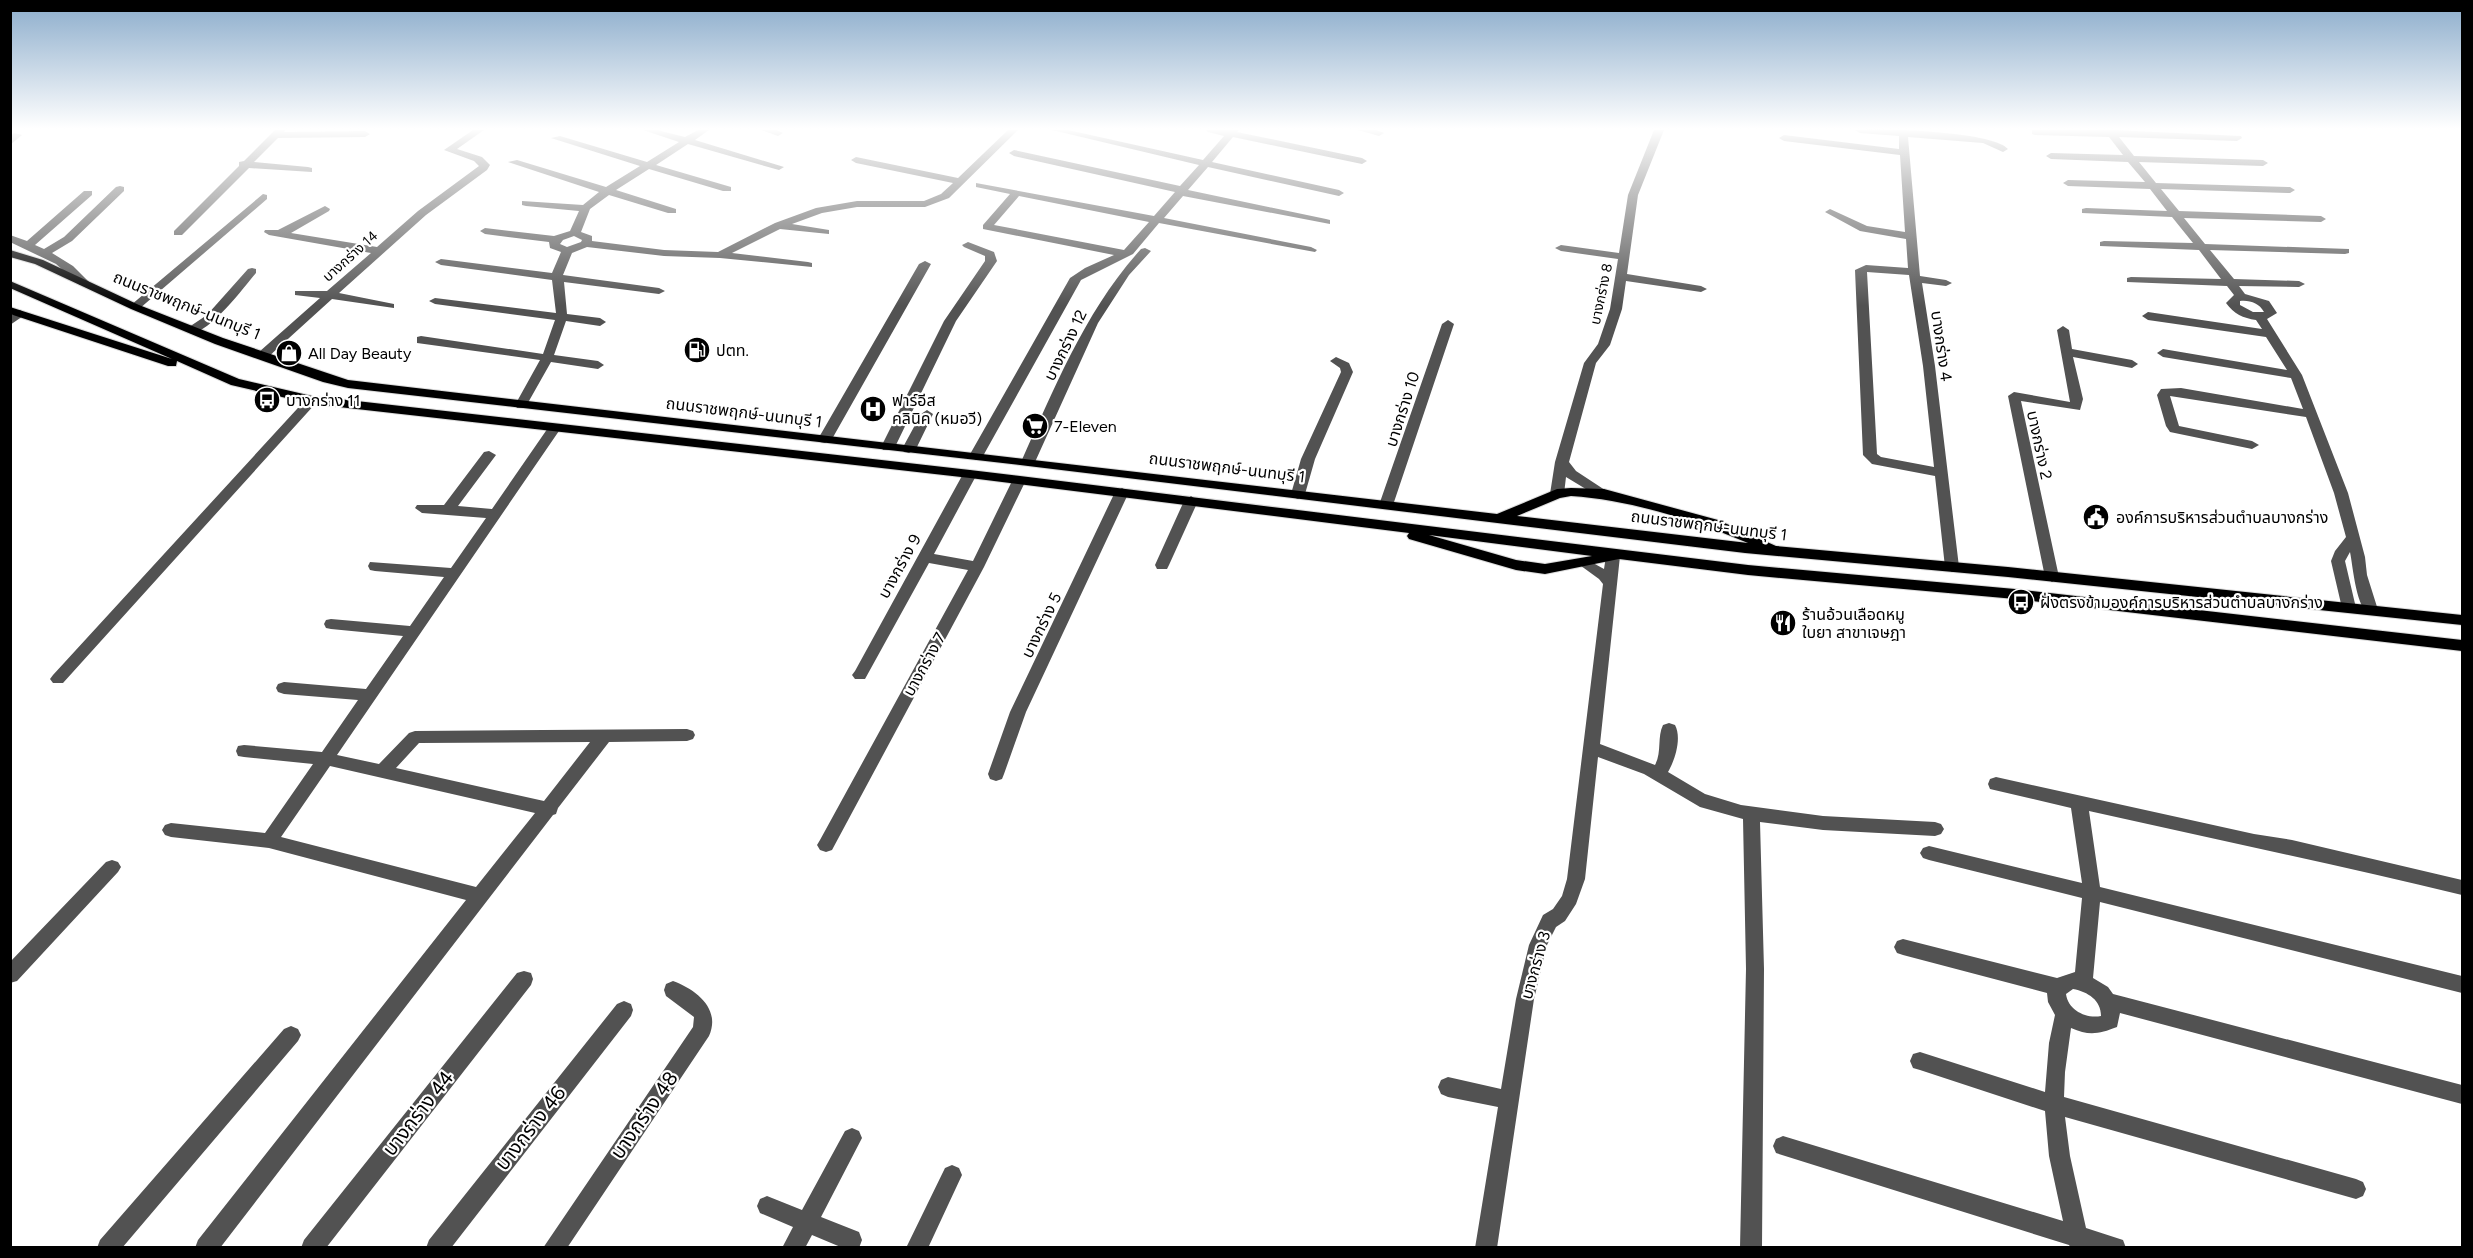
<svg xmlns="http://www.w3.org/2000/svg" width="2473" height="1258" viewBox="0 0 2473 1258" font-family="Figtree,'Noto Sans Thai',sans-serif">
<style>
.lines{fill:none;stroke-linecap:round;stroke-linejoin:round}
.major-casing{stroke:#dbdbdb;stroke-width:2}
.minor{fill:#525252;fill-rule:evenodd}
.major{fill:#000;fill-rule:evenodd}
.labels{text-anchor:middle;stroke-width:4.5;stroke-linejoin:round;paint-order:stroke}
.far-street-label{font-size:14px;fill:#000;stroke:#fff}
.street-label{font-size:16px;fill:#000;stroke:#fff}
.poi-label{font-size:16px;fill:#000;stroke:#fff;text-anchor:start}
.near-street-label{font-size:20px;fill:#000;stroke:#fff}
</style>
<rect width="100%" height="100%" fill="#fff"/>
<g class="lines">
<defs>
<path id="major" d="M10,250L43,260L139,305L223,338L348,380L1497,514L1557,489L1571,488L1604,489L1718,520L1776,546L2008,567L2462,615V625L2008,577L1745,553L1028,466L348,388L323,382L215,344L131,309L35,264L10,257ZM1571,496C1631,500 1693,520 1748,543L1517,516L1560,498Z
M10,281L239,379L312,396L970,470L1748,565L2015,589L2462,640V651L2015,599L1748,575L1619,559L1545,574L1516,570L1409,539L1407,536L1409,533L970,478L312,404L231,385L177,361L176,366H168L10,314V307L172,359L10,288ZM1429,535L1592,556L1545,564L1516,560Z"/>
</defs>
<use href="#major" class="major-casing"/>
<path class="minor" d="M275,130H285L284,132L365,131L370,134L365,137L278,138L254,162L308,167L312,168V172L249,168L182,235H174V231L239,166V162L244,161Z
M473,130H484L457,149L482,157L490,165L487,170L426,215L339,293L394,304V308L332,299L267,358H259V352L320,298L295,295V291H327L371,253L269,235L264,232L265,230H278L325,206L330,209L329,211L291,233L377,247L418,211L479,166L474,161L444,150Z
M643,130H657L685,137L698,130H709L695,140L784,167L779,170L688,144L656,165L731,187V191H723L649,169L616,190L676,209V213H668L609,195L590,209L581,232L592,236V241L664,250L718,252L775,223L816,208L857,201H924L941,194L953,183L856,163L851,160L856,157L958,178L1008,130H1018L949,198L925,207H857L822,213L792,224L829,230V234L780,229L732,253L808,262L812,263V267L720,258L664,256L587,247L572,253L563,275L659,288L665,291L659,294L564,282L567,314L600,318L606,322L600,326L566,321L554,355L598,361L604,365L598,369L551,362L525,408H517L515,405L540,360L417,343V337L421,336L543,354L555,320L435,304L429,301L435,298L556,313L552,280L441,265L435,262L441,259L552,273L561,252L550,248L549,242L485,234L480,231L485,228L554,236L570,231L579,211L526,206L522,205V201L583,205L599,192L508,162L517,160L606,187L640,166L551,138L560,136L647,162L679,142ZM574,236L582,240L581,242L567,247L560,244L563,240Z
M761,130H776L783,133L778,136Z
M1052,130H1068L1203,160L1224,136L1208,132L1206,130H1239L1237,132L1362,158L1367,161L1362,164L1233,137L1212,162L1339,190L1344,193L1339,196L1208,167L1188,190L1326,219L1330,220V224L1183,196L1164,218L1311,247L1317,250L1315,252L1159,223L1133,254L1081,280L983,456L976,460L969,456L1070,278L1085,268L1114,255L983,229V225L1010,194L976,187V183L1154,216L1175,192L1014,156L1009,153L1014,150L1180,186L1199,165ZM1019,196L1149,222L1124,250L994,225Z
M1358,130H1376L1384,133L1379,136Z
M1654,130H1664L1638,195L1627,274L1701,286L1707,289L1701,292L1626,281L1622,309L1610,345L1596,363L1569,462L1576,471L1611,494L1604,499L1599,497L1566,477L1564,494L1557,499L1550,494L1555,462L1584,363L1598,344L1610,309L1618,259L1561,251L1555,248L1561,245L1619,253L1628,195Z
M1855,130C1880,128 1993,131 2008,149L2003,152L1983,143L1908,137L1920,276L1946,280L1952,283L1946,286L1922,283L1935,366L1959,567L1952,572L1945,567L1935,476L1872,464L1863,455L1855,270L1866,265L1908,268L1906,239L1860,231L1825,212L1830,209L1867,226L1905,232L1900,155L1784,141L1779,138L1784,135L1899,149V136L1860,133ZM1867,272L1909,275L1923,366L1934,467L1881,457L1877,454Z
M2032,130H2113L2241,136L2242,138L2237,141L2119,137L2134,156L2263,160L2268,163L2263,166L2139,162L2156,183L2290,187L2295,190L2290,193L2161,189L2179,211L2321,216L2326,219L2321,222L2184,218L2205,244L2349,249V253L2345,254L2210,250L2234,279L2299,281L2305,284L2299,287L2239,286L2245,294L2269,301L2277,313L2267,319L2302,375L2348,493L2365,557L2367,575L2378,610L2376,614L2371,615C2356,611 2353,566 2350,552L2345,561L2356,608L2349,613L2342,608L2331,561L2335,551L2346,537L2334,493L2306,417L2170,396L2179,426L2252,441L2259,445L2252,449L2170,432L2166,426L2157,395L2161,389L2181,388L2303,409L2291,378L2163,357L2157,353L2163,349L2287,370L2266,337L2148,320L2142,316L2148,312L2262,329L2256,320C2243,318 2234,314 2226,303L2234,295L2227,286L2127,282V278L2131,277L2221,279L2199,250L2100,246V242L2104,241L2193,243L2172,217L2082,213V209L2086,208L2167,211L2150,189L2068,186L2063,183L2068,180L2145,182L2128,162L2051,159L2046,156L2051,153L2123,155L2109,137L2035,135L2032,134ZM2240,301C2250,300 2259,303 2264,312H2253L2240,305Z
M14,133L22,135L10,145V136Z
M120,186L124,187V191L72,241L52,253L73,266L90,283L88,285H80L56,264L10,242V235L27,241L84,191H92V195L35,245L44,249L64,237L116,187Z
M263,194L267,195V199L139,309H131V305Z
M968,242L994,252L997,261L956,321L895,447L893,450H883L881,447L944,321L985,261V256L964,247L962,245Z
M1145,248L1151,251L1129,275L1098,323L1035,462L1033,465H1023L1021,462C1055,387 1085,311 1141,249Z
M925,261L931,264L832,439L825,443L820,442L818,439L919,264Z
M252,268L256,269V273C243,288 208,336 189,333V327L207,315L248,269Z
M20,310L26,314L10,325V316Z
M1448,320L1454,324L1393,505L1391,508H1381L1379,505L1442,324Z
M2063,326L2069,330L2072,349L2132,360L2138,364L2132,368L2073,357L2083,399L2080,410L2021,401L2059,577L2052,582L2045,577L2008,396L2014,392L2070,402L2057,330Z
M1336,357L1349,363L1353,372L1315,459L1305,494L1298,499L1293,497L1291,494L1301,459L1341,372L1340,368L1330,361Z
M312,396L316,397L318,400L316,403L63,683H53L50,679L53,675L308,397Z
M927,410L933,414L916,449L909,453L904,452L902,449L921,414Z
M555,424L561,428L337,755L379,764L409,733L415,731L687,729L693,731L695,735L693,739L687,741L609,742L558,808L556,814L553,815L220,1248H195L198,1240L466,900L269,848L171,837L165,835L162,830L165,825L171,823L265,833L313,764L244,757L238,756L236,751L238,746L244,745L322,752L358,700L284,694L278,692L276,688L278,684L284,682L366,689L403,636L331,629L326,628L324,624L326,620L331,619L410,626L444,577L375,571L370,570L368,566L370,562L451,568L486,518L422,513L415,508L417,505H444L484,452L489,451L496,455L458,506L492,509L550,425ZM590,742L544,801L396,768L419,743ZM330,766L535,813L476,887L281,837Z
M970,470L977,474L934,554L973,561L1014,477H1024L1026,480L984,567L832,850L826,852L820,850L817,845L820,840L968,570L929,563L865,679H855L852,675L855,671L963,474Z
M1122,488L1129,492L1026,712L1004,774L1002,779L996,781L990,779L988,774L1010,712L1115,492Z
M1191,496L1198,501L1169,565L1167,569H1157L1155,565L1184,501Z
M1613,551L1620,556L1600,744L1655,765C1662,752 1657,737 1663,725L1669,723L1675,725C1682,738 1675,760 1668,772L1705,794L1741,805L1823,816L1935,822L1941,824L1944,829L1941,834L1935,836L1823,830L1760,822L1764,969L1762,1248H1740L1746,969L1743,819L1700,807L1644,774L1598,757L1585,879L1576,904L1565,921L1556,927L1547,945L1534,999L1497,1248H1475L1498,1107L1448,1097L1441,1094L1438,1087L1441,1080L1448,1077L1501,1089L1516,999L1529,945L1543,915L1553,909L1562,896L1567,879L1603,584L1599,579L1577,563L1584,558L1604,569L1606,556Z
M1996,777L2254,834L2292,840L2462,880V895C2338,865 2213,839 2089,811L2100,887L2462,976V993L2100,902L2093,978L2108,987L2113,994L2462,1085V1104L2120,1013L2117,1027C2099,1034 2089,1036 2071,1028L2065,1072L2064,1097L2356,1179L2363,1182L2366,1189L2363,1196L2356,1199L2065,1117L2070,1156L2086,1228L2123,1240L2126,1248H2071L2069,1245L1776,1153L1773,1146L1776,1139L1783,1136L2063,1221L2049,1156L2045,1111L1920,1070L1913,1068L1910,1061L1913,1054L1920,1052L2045,1092L2049,1043L2055,1015L2048,1002L2047,993L1903,955L1897,953L1894,947L1897,941L1903,939L2057,978L2075,972L2082,898L1929,860L1923,858L1920,853L1923,848L1929,846L2082,883L2071,808L1990,789L1988,784L1990,779ZM2073,989C2088,992 2101,1000 2101,1016C2086,1019 2068,1010 2066,994Z
M112,860L118,862L121,867L118,872L17,981L10,983V962L106,862Z
M524,971L531,973L533,979L531,985L326,1248H301L304,1240L517,973Z
M673,981C697,990 721,1009 709,1036L567,1248H543L693,1027L694,1017L666,996L664,990L666,984Z
M624,1001L631,1004L633,1010L631,1016L451,1248H426L429,1240L617,1004Z
M291,1026L298,1029L301,1035L298,1041L122,1248H97L100,1240L284,1029Z
M852,1128L859,1131L862,1138L821,1217L859,1232L862,1240L859,1248H843L812,1235L805,1248H782L793,1227L760,1213L757,1206L760,1199L767,1196L802,1210L845,1131Z
M952,1165L959,1168L962,1175L928,1248H906L945,1168Z"/>
<use href="#major" class="major"/>
</g>
<linearGradient id="sky" x2="0" y2="1"><stop stop-color="#8baccb"/><stop offset="0.42" stop-color="#fff"/><stop offset="1" stop-color="#fff" stop-opacity="0"/></linearGradient>
<rect width="2473" height="306" fill="url(#sky)"/>
<defs>
<symbol id="fuel-disc" viewBox="-11 -11 22 22"><circle r="9.5" fill="#000" stroke="#fff"/><path d="M-5.5-6h7V0h2V4h1.3V-2.5L3-4.5l.8-.8L6-3V5H2.5V1h-1V6h-7ZM-4.2-4.7v3.2H.2V-4.7Z" fill="#fff"/></symbol>
<symbol id="shop-disc" viewBox="-11 -11 22 22"><circle r="9.5" fill="#000" stroke="#fff"/><path d="M-5-2.5h2.3a2.7 3.5 0 0 1 5.4 0H5L5.5 6h-11ZM-1.5-2.5h3a1.5 2.3 0 0 0-3 0Z" fill="#fff"/></symbol>
<symbol id="bus-disc" viewBox="-11 -11 22 22"><circle r="9.5" fill="#000" stroke="#fff"/><path d="M-5-6H5V4H4V6H2V4H-2V6H-4V4H-5ZM-3.5-4V0h7V-4ZM-3.5 1.2v1.5H-2V1.2ZM2 1.2v1.5H3.5V1.2Z" fill="#fff"/></symbol>
<symbol id="hospital-disc" viewBox="-11 -11 22 22"><circle r="9.5" fill="#000" stroke="#fff"/><path d="M-5-5h3v3.5h4V-5h3V5h-3V1.5h-4V5h-3Z" fill="#fff"/></symbol>
<symbol id="supermarket-disc" viewBox="-11 -11 22 22"><circle r="9.5" fill="#000" stroke="#fff"/><path d="M-6-5.5h2.5l.6 2H6L4.5 2H-2.5L-4.4-4H-6ZM-1.5 3.2a1.3 1.3 0 1 0 .1 0ZM3 3.2a1.3 1.3 0 1 0 .1 0Z" fill="#fff"/></symbol>
<symbol id="civic-disc" viewBox="-11 -11 22 22"><circle r="9.5" fill="#000" stroke="#fff"/><path d="M-.6-6.5H3V-4.5H.6V-3L4-1V1h2V6H-6V1h2V-1L-.6-3ZM-1.2 2.5V6h2.4V2.5Z" fill="#fff"/></symbol>
<symbol id="restaurant-disc" viewBox="-11 -11 22 22"><circle r="9.5" fill="#000" stroke="#fff"/><path d="M-5-6h1v4h1v-4h1v4h1v-4h1v5L-1.5 .5V6h-2V.5L-5-1ZM5-6V6H3V1.5H1.5Q1.5-4 5-6Z" fill="#fff"/></symbol>
</defs>
<g fill-rule="evenodd">
<use href="#fuel-disc" x="682" y="335" width="30" height="30"/>
<use href="#shop-disc" x="274" y="338" width="30" height="30"/>
<use href="#bus-disc" x="252" y="385" width="30" height="30"/>
<use href="#hospital-disc" x="858" y="394" width="30" height="30"/>
<use href="#supermarket-disc" x="1020" y="411" width="30" height="30"/>
<use href="#civic-disc" x="2081" y="502" width="30" height="30"/>
<use href="#bus-disc" x="2006" y="587" width="30" height="30"/>
<use href="#restaurant-disc" x="1768" y="608" width="30" height="30"/>
</g>
<g class="labels">
<g class="far-street-label">
<text transform="translate(350 256) rotate(-42)" y="5">บางกร่าง 14</text>
<text transform="translate(1601 294) rotate(-78)" y="5">บางกร่าง 8</text>
</g>
<g class="street-label">
<text transform="translate(187 305) rotate(22)" y="6">ถนนราชพฤกษ์-นนทบุรี 1</text>
<text transform="translate(1065 345) rotate(-64)" y="6">บางกร่าง 12</text>
<text transform="translate(1942 346) rotate(82)" y="6">บางกร่าง 4</text>
<text transform="translate(1402 409) rotate(-72)" y="6">บางกร่าง 10</text>
<text transform="translate(744 412) rotate(7)" y="6">ถนนราชพฤกษ์-นนทบุรี 1</text>
<text transform="translate(2040 445) rotate(78)" y="6">บางกร่าง 2</text>
<text transform="translate(1227 467) rotate(7)" y="6">ถนนราชพฤกษ์-นนทบุรี 1</text>
<text transform="translate(1709 525) rotate(7)" y="6">ถนนราชพฤกษ์-นนทบุรี 1</text>
<text transform="translate(899 566) rotate(-61)" y="6">บางกร่าง 9</text>
<text transform="translate(1041 625) rotate(-64)" y="6">บางกร่าง 5</text>
<text transform="translate(924 664) rotate(-61)" y="6">บางกร่าง 7</text>
<text transform="translate(1535 965) rotate(-74)" y="6">บางกร่าง 3</text>
</g>
<g class="poi-label">
<text x="716" y="356">ปตท.</text>
<text x="308" y="359">All Day Beauty</text>
<text x="286" y="406">บางกร่าง 11</text>
<text x="892" y="406">ฟาร์อีส<tspan x="892" dy="18">คลินิค (หมอวี)</tspan></text>
<text x="1054" y="432">7-Eleven</text>
<text x="2116" y="523">องค์การบริหารส่วนตำบลบางกร่าง</text>
<text x="2040" y="608">ฝั่งตรงข้ามองค์การบริหารส่วนตำบลบางกร่าง</text>
<text x="1802" y="620">ร้านอ้วนเลือดหมู<tspan x="1802" dy="18">ใบยา สาขาเจษฎา</tspan></text>
</g>
<g class="near-street-label">
<text transform="translate(418 1113) rotate(-52)" y="7">บางกร่าง 44</text>
<text transform="translate(644 1115) rotate(-55)" y="7">บางกร่าง 48</text>
<text transform="translate(530 1128) rotate(-52)" y="7">บางกร่าง 46</text>
</g>
</g>
<rect width="2473" height="1258" fill="none" stroke="#000000" stroke-width="24"/>
</svg>
